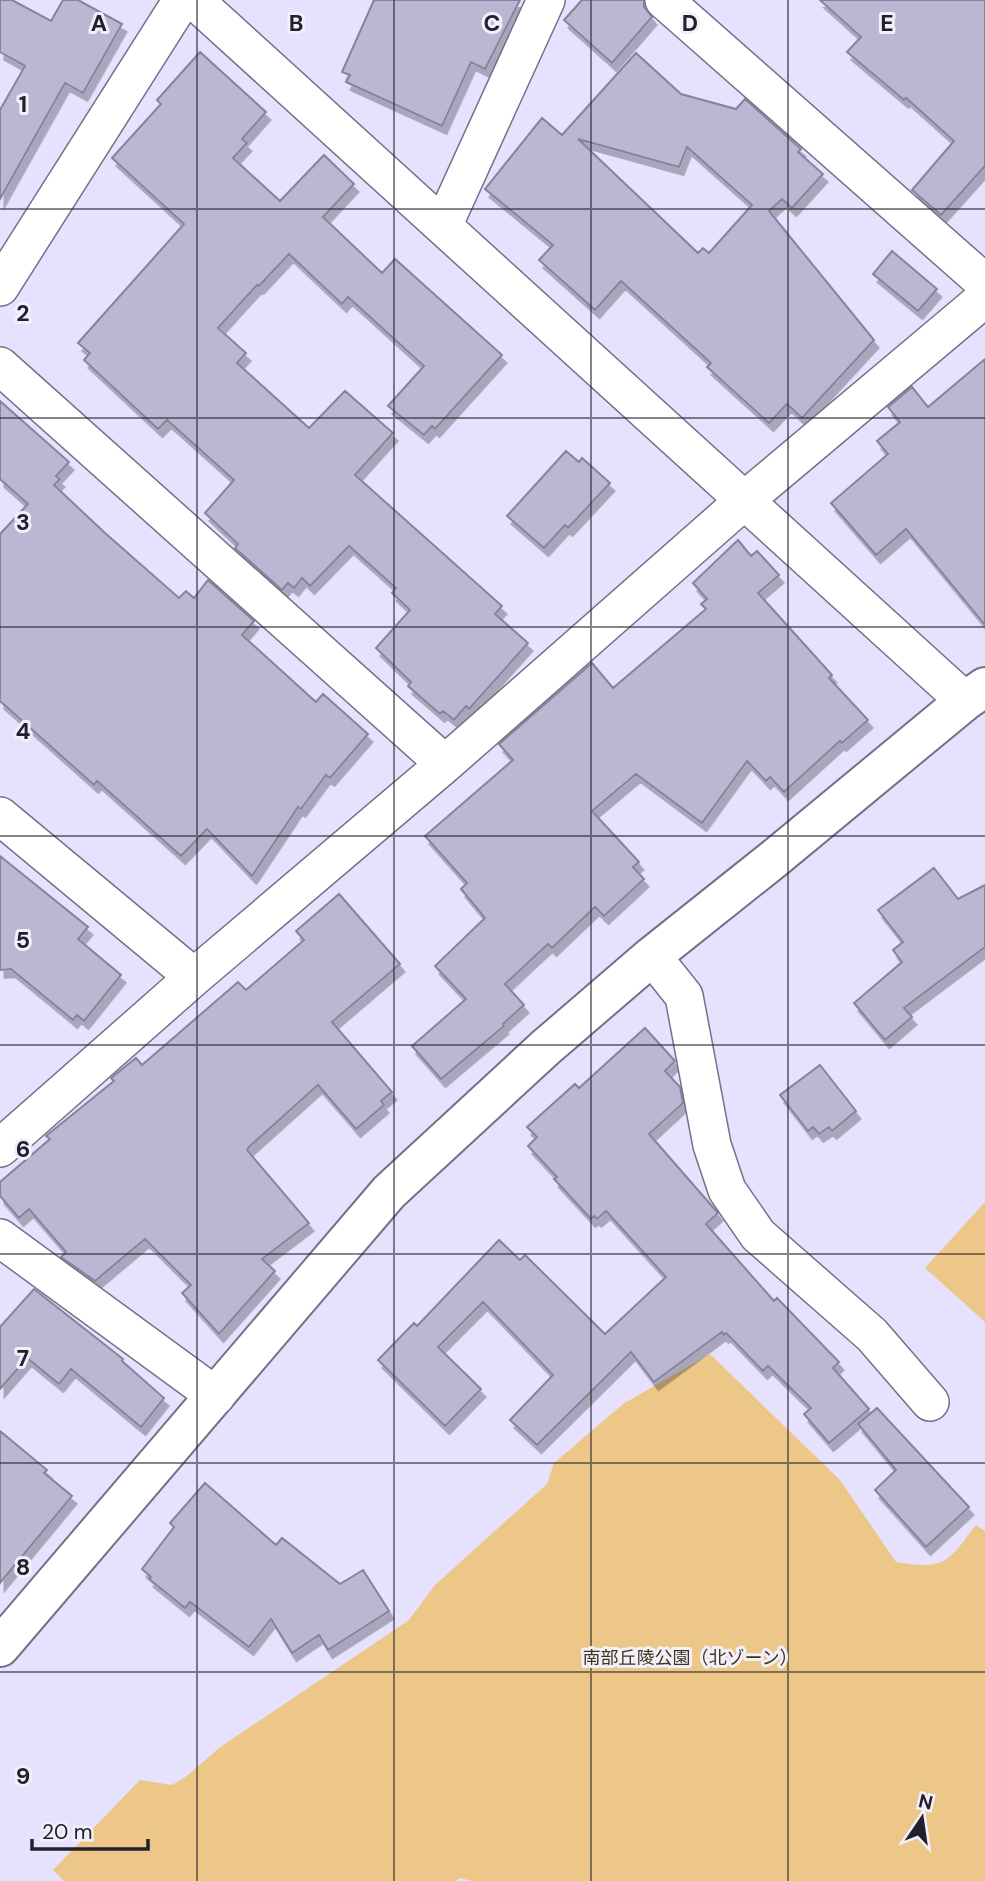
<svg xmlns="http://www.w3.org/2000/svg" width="985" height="1881" viewBox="0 0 985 1881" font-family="'DM Sans','Noto Sans JP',sans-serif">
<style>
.green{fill:#edc788}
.building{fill:#bbb6d1;stroke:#88839c;stroke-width:2;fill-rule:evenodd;filter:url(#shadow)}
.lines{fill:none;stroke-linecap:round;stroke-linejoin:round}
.street-casing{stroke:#747088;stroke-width:40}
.secondary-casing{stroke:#747088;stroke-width:42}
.street{stroke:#fff;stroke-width:37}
.secondary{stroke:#fff;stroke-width:38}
.grid{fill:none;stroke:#22202a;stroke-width:2;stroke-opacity:0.55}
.labels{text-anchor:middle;stroke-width:6;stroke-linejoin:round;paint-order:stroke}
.park-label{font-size:18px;fill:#433317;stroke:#f2f0fc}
.grid-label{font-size:23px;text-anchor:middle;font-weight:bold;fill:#22202a;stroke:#f2f0fc;stroke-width:6;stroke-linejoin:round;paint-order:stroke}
</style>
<defs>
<filter id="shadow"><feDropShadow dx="4.5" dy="8" stdDeviation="0" flood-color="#0004"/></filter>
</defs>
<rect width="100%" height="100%" fill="#e6e1fd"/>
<path class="green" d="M985,1202V1322L925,1268Z
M710,1354L840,1480L896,1562C946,1570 947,1563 976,1525L985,1531V1881H473L459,1878L456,1881H64L53,1870L140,1780L172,1785L187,1776L219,1748L409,1620L435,1585L547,1484L554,1463L623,1404Z"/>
<path class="building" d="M0,0H12L51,21L63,0H78L122,24L83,93L65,83L0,199V110L25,66L0,52Z
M374,0H520L485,69L471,62L442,126L346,82L350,75L342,72Z
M582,0H644V7L652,17L612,63L564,20Z
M820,0H985V168L984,167L941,215L912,190L954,141L906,98L904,100L847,52L861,37Z
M200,52L266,112L242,139L247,143L233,158L280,201L324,155L354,184L323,217L382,273L395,259L502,355L435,429L432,426L424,435L388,406L424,366L348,297L342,304L289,254L259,286L257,285L218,328L246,353L237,363L309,428L345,391L393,433L355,475L502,606L495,614L528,643L469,709L466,706L454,720L443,711L440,714L408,686L411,682L376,648L410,610L392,593L396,588L349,546L310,586L302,578L294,588L288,583L282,590L235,548L238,544L205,513L234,480L167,420L158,429L84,360L90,353L78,343L184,224L112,158L161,104L157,100Z
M636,53L681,94L736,109L745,99L801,149L798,152L823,174L792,208L782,199L769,211L874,340L802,418L787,404L769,423L707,367L711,363L621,281L595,310L539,260L553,245L485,189L542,118L562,135ZM578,139L679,167L687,147L752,205L709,253L703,248L698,253Z
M892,251L937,289L918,311L873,274Z
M985,359V625L906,529L876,555L831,503L888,454L877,441L900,422L888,407L912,387L928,407Z
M0,401L69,462L56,476L60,479L54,485L105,533L179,598L186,591L194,598L208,580L254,621L242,635L316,702L323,694L368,734L330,778L326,775L301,809L298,807L252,876L207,829L181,856L97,781L94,785L0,701V534L28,504L0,479Z
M566,451L579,462L582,458L610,483L568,528L565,525L544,548L507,516Z
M738,540L751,556L757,551L779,575L758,593L832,675L829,678L868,720L842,743L840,741L784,792L770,777L766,781L747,761L702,823L636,774L592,811L639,862L633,867L644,879L604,916L595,907L552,948L548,944L505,984L524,1005L503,1024L504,1026L441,1079L412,1046L466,999L435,966L485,918L461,889L467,883L425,836L513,760L499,744L592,663L613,688L706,609L701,604L707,599L693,583Z
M0,856L88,927L78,939L121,975L84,1021L77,1015L73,1020L11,969L0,970Z
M934,868L958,899L985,885V947L904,1008L912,1017L885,1040L854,1003L902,962L893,950L903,942L878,910Z
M339,894L400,964L332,1022L392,1092L381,1101L384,1105L356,1129L318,1085L249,1147L247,1150L309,1223L262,1259L275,1271L219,1334L182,1293L191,1285L145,1239L95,1281L61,1257L66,1252L29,1209L19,1218L0,1196V1182L50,1139L46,1136L114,1081L111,1078L136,1058L142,1065L238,982L246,990L304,940L296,931Z
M645,1028L675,1061L665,1071L680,1087L683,1103L649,1134L718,1213L706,1224L774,1301L777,1298L839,1362L833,1368L869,1409L829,1443L804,1414L811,1408L768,1366L763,1371L726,1333L724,1335L722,1332L654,1382L631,1352L537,1445L510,1420L553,1375L483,1302L438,1347L481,1389L445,1426L378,1360L414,1323L417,1326L499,1240L520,1260L525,1255L605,1334L666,1277L606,1211L597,1219L594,1216L591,1219L554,1179L557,1177L528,1146L537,1137L527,1127L575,1084L579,1088Z
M820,1065L856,1111L832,1131L829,1127L819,1134L813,1127L808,1131L780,1095Z
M34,1289L123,1359L122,1361L164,1398L141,1427L71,1369L59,1384L27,1358L0,1389V1327Z
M877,1408L969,1507L926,1547L875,1490L896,1470L858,1424Z
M0,1431L47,1470L44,1473L72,1496L0,1583Z
M205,1483L276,1545L282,1538L340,1584L363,1570L389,1611L328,1650L319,1635L292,1653L271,1619L249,1647L190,1602L185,1608L149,1579L151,1577L142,1569L174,1527L170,1523Z"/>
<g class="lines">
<defs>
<path id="street" d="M194,0L965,701
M664,0L985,283
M443,226L546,0
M0,287L182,0
M0,366L445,764
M0,816L194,977
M652,956L684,996L712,1145L727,1190L758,1235L872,1335L930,1402
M0,1148L194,977L445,764L745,500L985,298
M0,1238L216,1396"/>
<path id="secondary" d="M0,1647L389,1192L545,1048L652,956L775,858L965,701L985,687"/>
</defs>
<use href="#street" class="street-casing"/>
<use href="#secondary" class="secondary-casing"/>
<use href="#street" class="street"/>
<use href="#secondary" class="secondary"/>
</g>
<path class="grid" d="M197,0V1881M394,0V1881M591,0V1881M788,0V1881M0,209H985M0,418H985M0,627H985M0,836H985M0,1045H985M0,1254H985M0,1463H985M0,1672H985"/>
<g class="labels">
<g class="park-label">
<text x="690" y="1664">南部丘陵公園（北ゾーン）</text>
</g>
</g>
<g class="grid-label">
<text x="99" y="31">A</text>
<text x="296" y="31">B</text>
<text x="492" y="31">C</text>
<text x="690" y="31">D</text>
<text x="887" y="31">E</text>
<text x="23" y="112">1</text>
<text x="23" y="321">2</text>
<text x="23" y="530">3</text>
<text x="23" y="739">4</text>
<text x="23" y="948">5</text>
<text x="23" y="1157">6</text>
<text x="23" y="1366">7</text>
<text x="23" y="1575">8</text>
<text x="23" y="1784">9</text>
</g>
<g transform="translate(922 1818) rotate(13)" stroke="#f2f0fc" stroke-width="5" paint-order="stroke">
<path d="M0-5L12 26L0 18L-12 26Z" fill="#22202a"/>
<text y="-10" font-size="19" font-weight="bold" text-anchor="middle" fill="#22202a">N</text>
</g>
<path d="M32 1839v10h116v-10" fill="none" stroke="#22202a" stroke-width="3.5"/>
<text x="42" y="1839" font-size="21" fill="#22202a" stroke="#f2f0fc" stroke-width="5" paint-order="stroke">20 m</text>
</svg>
